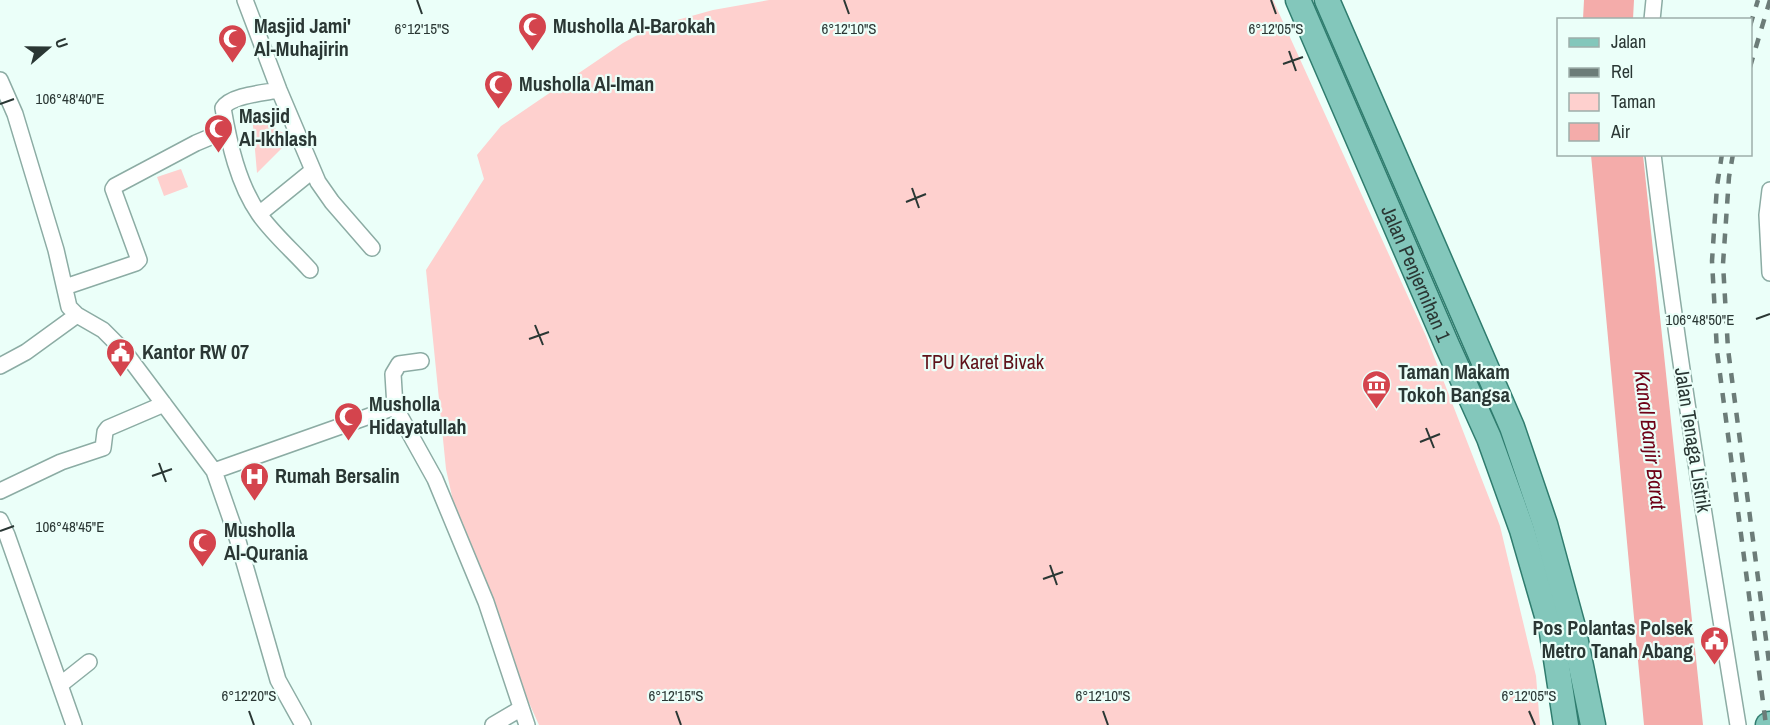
<svg xmlns="http://www.w3.org/2000/svg" width="1770" height="725" viewBox="0 0 1770 725" font-family="'Archivo Narrow',sans-serif">
<style>
.green{fill:#fed0ce}
.water{fill:#f4acaa}
.lines{fill:none;stroke-linecap:round;stroke-linejoin:round}
.minor-casing{stroke:#8caca4;stroke-width:18}
.primary-casing{stroke:#2f7c6e;stroke-width:27}
.minor{stroke:#fff;stroke-width:15}
.primary{stroke:#83c7bb;stroke-width:24}
.rail{stroke:#6c7c78;stroke-width:4.5;stroke-dasharray:10 10;stroke-linecap:butt}
.ticks{fill:none;stroke:#2a3734;stroke-width:2}
.labels{text-anchor:middle;stroke-width:4.5;stroke-linejoin:round;paint-order:stroke}
.poi-label{font-size:20px;font-weight:bold;fill:#2a3734;stroke:#ebfff9;text-anchor:start}
.street-label{font-size:20px;fill:#2a3734;stroke:#ebfff9}
.park-label{font-size:20px;fill:#5f121a;stroke:#ebfff9}
.water-label{font-size:21px;font-style:italic;fill:#6e0116;stroke:#ebfff9}
.ticks-label{font-size:15px;text-anchor:middle;fill:#2a3734;stroke:#ebfff9;stroke-width:4.5;stroke-linejoin:round;paint-order:stroke}
</style>
<rect width="100%" height="100%" fill="#ebfff9"/>
<path class="green" d="M769,0H1273L1426,336L1500,526L1536,676L1540,725H539L526,696L455,510L446,469L426,270L484,179L477,155L501,126L623,43L652,27L713,10Z
M252,115L292,138L257,173Z
M181,169L188,187L164,196L157,177Z"/>
<path class="water" d="M1584,0H1634L1633,19H1583Z
M1591,155H1643L1703,725H1644Z"/>
<g class="lines">
<defs>
<path id="minor" d="M245,0L279,90L318,182L332,202L372,248
M1652,20L1654,0
M0,80L15,114L56,250L69,307L77,315L103,330L124,351L214,471L236,534L278,680L303,725
M279,90C264,93 231,95 223,108C229,143 238,184 259,214C273,234 294,252 310,270
M1653,154C1676,345 1707,535 1738,725
M1770,190L1767,215L1770,273
M259,214L312,171
M65,287L136,263L139,260L113,189L115,186L196,143L227,130
M421,361L399,364L393,374L395,407L435,479L486,602L527,725
M0,366L26,352L77,315
M214,471L395,407
M0,491L61,462L103,448L105,432L108,428L164,404
M0,520L7,535L74,725
M60,685L89,662
M493,725L520,709"/>
<g id="primary">
<path id="s1" d="M1298,0L1447,345L1489,438L1522,530L1552,633L1566,725"/>
<path d="M1327,0L1512,427L1545,524L1573,627L1593,725"/>
<path d="M1768,725L1770,724"/>
</g>
</defs>
<use href="#minor" class="minor-casing"/>
<use href="#primary" class="primary-casing"/>
<use href="#minor" class="minor"/>
<use href="#primary" class="primary"/>
<path class="rail" d="M1750,26L1758,0
M1750,67L1770,0
M1722,154L1717,186L1712,261L1717,351L1766,725
M1733,154L1729,177L1723,264L1728,349L1770,670"/>
</g>
<path class="ticks" d="M417,0L422,14M844,0L849,14M1271,0L1276,14M1289,51L1296,71M1283,64L1303,57M0,104L14,99M912,188L919,208M906,202L926,194M1756,319L1770,314M535,325L543,345M529,339L549,332M1426,428L1434,448M1420,442L1440,434M159,463L166,482M152,476L172,469M0,531L14,526M1050,565L1057,585M1043,579L1063,572M249,711L254,725M676,711L681,725M1103,711L1108,725M1529,711L1535,725"/>
<defs>
<symbol id="mosque-pin" viewBox="-11 -11 22 30"><path d="M0 17L-7.5 6A9.5 9.5 0 1 1 7.5 6Z" fill="#d4444d" stroke="#ebfff9"/><path d="M3.5-4.9A6 6 0 1 0 3.5 4.9A5 5 0 1 1 3.5-4.9Z" fill="#fff"/></symbol>
<symbol id="civic-pin" viewBox="-11 -11 22 30"><path d="M0 17L-7.5 6A9.5 9.5 0 1 1 7.5 6Z" fill="#d4444d" stroke="#ebfff9"/><path d="M-.6-6.5H3V-4.5H.6V-3L4-1V1h2V6H-6V1h2V-1L-.6-3ZM-1.2 2.5V6h2.4V2.5Z" fill="#fff"/></symbol>
<symbol id="museum-pin" viewBox="-11 -11 22 30"><path d="M0 17L-7.5 6A9.5 9.5 0 1 1 7.5 6Z" fill="#d4444d" stroke="#ebfff9"/><path d="M0-6L6-3V-2H-6V-3ZM-5-1h2V3h-2ZM-1-1h2V3h-2ZM3-1h2V3H3ZM-6 4H6V6H-6Z" fill="#fff"/></symbol>
<symbol id="hospital-pin" viewBox="-11 -11 22 30"><path d="M0 17L-7.5 6A9.5 9.5 0 1 1 7.5 6Z" fill="#d4444d" stroke="#ebfff9"/><path d="M-5-5h3v3.5h4V-5h3V5h-3V1.5h-4V5h-3Z" fill="#fff"/></symbol>
</defs>
<g fill-rule="evenodd">
<use href="#mosque-pin" x="516" y="10" width="33" height="45"/>
<use href="#mosque-pin" x="216" y="22" width="33" height="45"/>
<use href="#mosque-pin" x="482" y="68" width="33" height="45"/>
<use href="#mosque-pin" x="202" y="112" width="33" height="45"/>
<use href="#civic-pin" x="104" y="336" width="33" height="45"/>
<use href="#museum-pin" x="1360" y="368" width="33" height="45"/>
<use href="#mosque-pin" x="332" y="400" width="33" height="45"/>
<use href="#hospital-pin" x="238" y="460" width="33" height="45"/>
<use href="#mosque-pin" x="186" y="526" width="33" height="45"/>
<use href="#civic-pin" x="1698" y="624" width="33" height="45"/>
</g>
<g class="labels">
<g class="poi-label">
<text x="254" y="33">Masjid Jami'<tspan x="254" dy="23">Al-Muhajirin</tspan></text>
<text x="553" y="33">Musholla Al-Barokah</text>
<text x="519" y="91">Musholla Al-Iman</text>
<text x="239" y="123">Masjid<tspan x="239" dy="23">Al-Ikhlash</tspan></text>
<text x="142" y="359">Kantor RW 07</text>
<text x="1398" y="379">Taman Makam<tspan x="1398" dy="23">Tokoh Bangsa</tspan></text>
<text x="369" y="411">Musholla<tspan x="369" dy="23">Hidayatullah</tspan></text>
<text x="275" y="483">Rumah Bersalin</text>
<text x="224" y="537">Musholla<tspan x="224" dy="23">Al-Qurania</tspan></text>
<text x="1693" y="635" text-anchor="end">Pos Polantas Polsek<tspan x="1693" dy="23">Metro Tanah Abang</tspan></text>
</g>
<g class="street-label">
<text dy="7" stroke="none"><textPath href="#s1" startOffset="298">Jalan Penjernihan 1</textPath></text>
<text transform="translate(1693 440) rotate(81)" y="7">Jalan Tenaga Listrik</text>
</g>
<g class="park-label">
<text x="983" y="369">TPU Karet Bivak</text>
</g>
<g class="water-label">
<text transform="translate(1650 440) rotate(83)" y="7">Kanal Banjir Barat</text>
</g>
</g>
<g class="ticks-label">
<text x="422" y="34">6°12'15"S</text>
<text x="849" y="34">6°12'10"S</text>
<text x="1276" y="34">6°12'05"S</text>
<text x="70" y="104">106°48'40"E</text>
<text x="1700" y="325">106°48'50"E</text>
<text x="70" y="532">106°48'45"E</text>
<text x="249" y="701">6°12'20"S</text>
<text x="676" y="701">6°12'15"S</text>
<text x="1103" y="701">6°12'10"S</text>
<text x="1529" y="701">6°12'05"S</text>
</g>
<rect x="1557" y="18" width="195" height="138" fill="#ebfff9" stroke="#9eafaa" stroke-width="1.5"/>
<rect x="1569" y="38" width="30" height="9" fill="#83c7bb" stroke="#9eafaa" stroke-width="1.5"/>
<text x="1611" y="48" font-size="18" fill="#2a3734">Jalan</text>
<rect x="1569" y="68" width="30" height="9" fill="#6c7c78" stroke="#9eafaa" stroke-width="1.5"/>
<text x="1611" y="78" font-size="18" fill="#2a3734">Rel</text>
<rect x="1569" y="93" width="30" height="18" fill="#fed0ce" stroke="#9eafaa" stroke-width="1.5"/>
<text x="1611" y="108" font-size="18" fill="#2a3734">Taman</text>
<rect x="1569" y="123" width="30" height="18" fill="#f4acaa" stroke="#9eafaa" stroke-width="1.5"/>
<text x="1611" y="138" font-size="18" fill="#2a3734">Air</text>
<g transform="translate(48 48) rotate(70)" stroke="#ebfff9" stroke-width="4.5" paint-order="stroke">
<path d="M0-4.5L10 22L0 15L-10 22Z" fill="#2a3734"/>
<text y="-9" font-size="16" font-weight="bold" text-anchor="middle" fill="#2a3734">U</text>
</g>
</svg>
